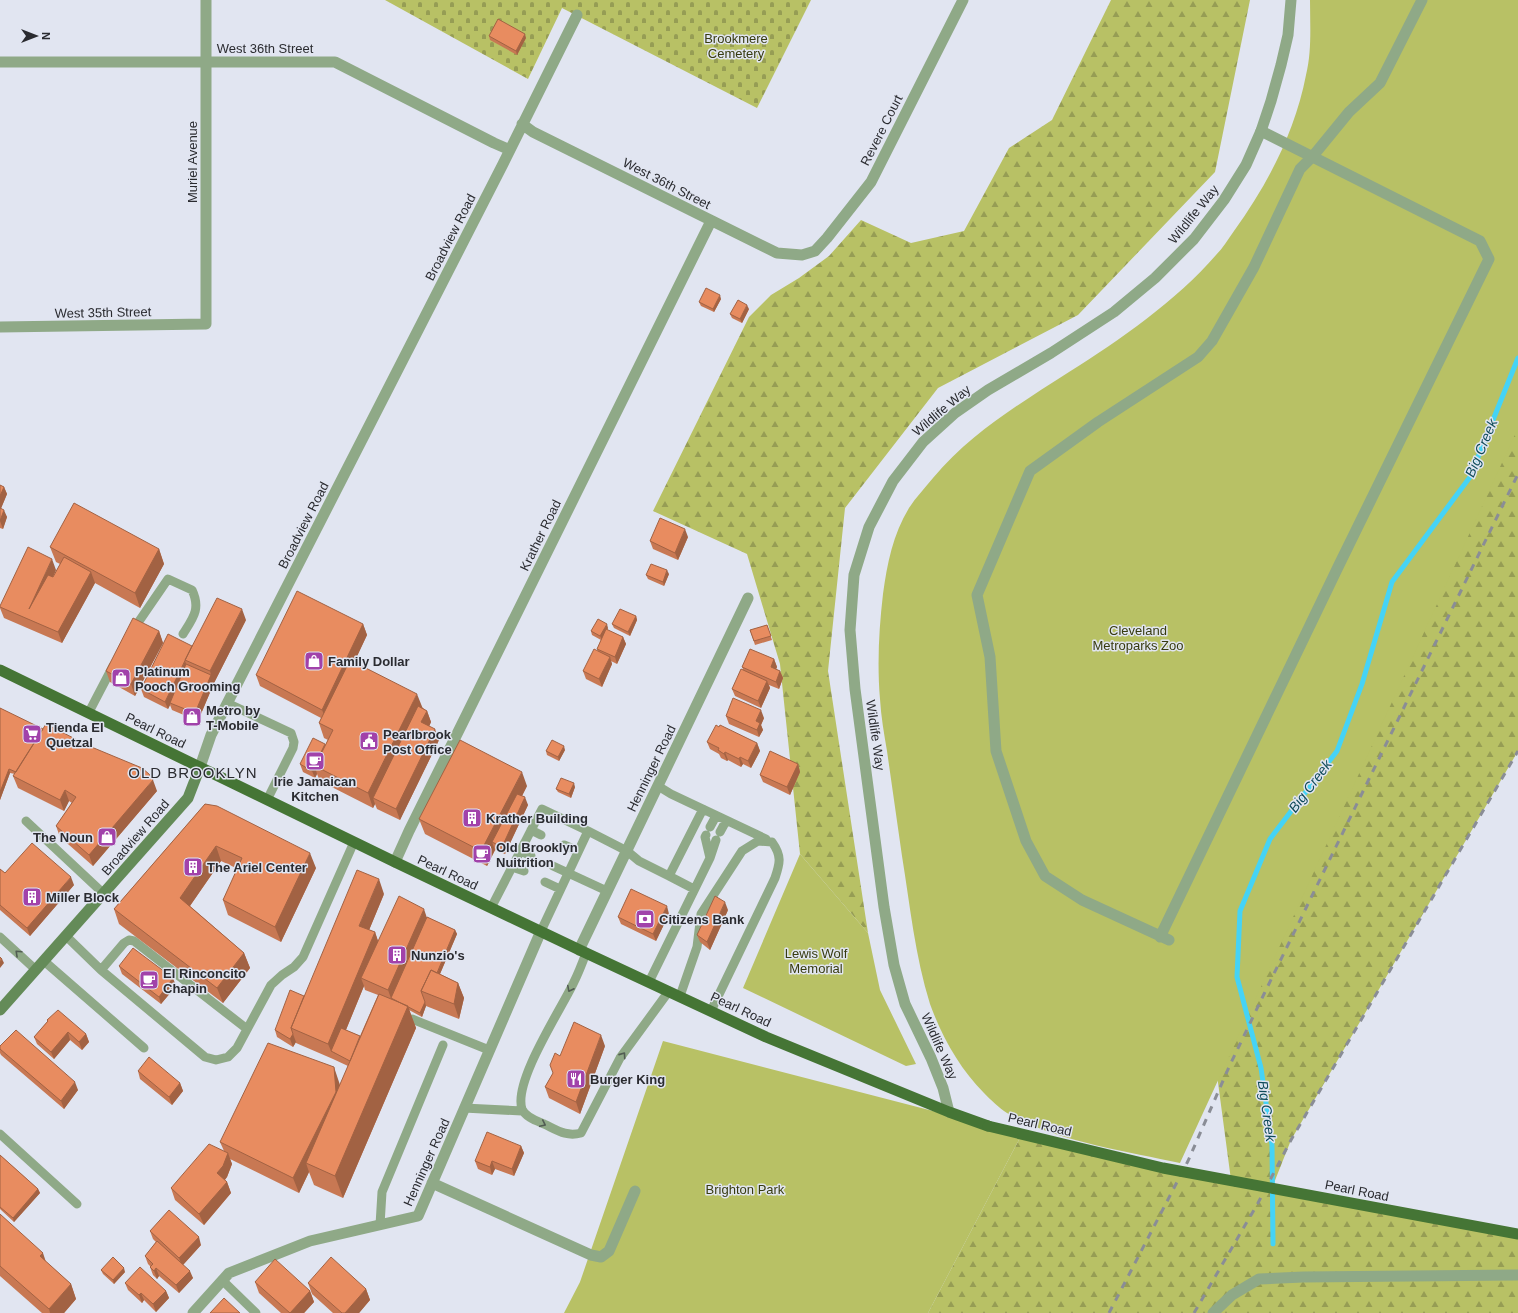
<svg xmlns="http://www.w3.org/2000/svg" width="1518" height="1313" viewBox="0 0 1518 1313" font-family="Arial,sans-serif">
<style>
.forest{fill:url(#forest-firs)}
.cemetery{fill:url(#cemetery-stones)}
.park{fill:#b8c165}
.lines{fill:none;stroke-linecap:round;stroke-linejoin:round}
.stream{stroke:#45d3f6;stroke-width:5}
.service{stroke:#8fa987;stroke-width:9}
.minor{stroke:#8fa987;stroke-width:11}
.tertiary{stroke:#8fa987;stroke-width:11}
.secondary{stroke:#648b58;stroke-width:11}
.primary{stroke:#457535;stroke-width:11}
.rail{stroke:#8a8d96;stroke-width:3;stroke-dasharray:7 7;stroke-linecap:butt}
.primary-bridge{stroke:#457535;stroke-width:11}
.wall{fill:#c87853;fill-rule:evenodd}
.shaded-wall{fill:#a26243}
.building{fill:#e88c60;stroke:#a26243}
.oneway{stroke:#525d53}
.labels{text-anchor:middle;stroke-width:3;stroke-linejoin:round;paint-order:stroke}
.park-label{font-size:13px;fill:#373b0f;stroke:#e1e5f1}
.street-label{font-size:13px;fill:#2a2b30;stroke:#e1e5f1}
.poi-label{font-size:13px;font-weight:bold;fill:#2a2b30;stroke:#e1e5f1;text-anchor:start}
.water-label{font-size:14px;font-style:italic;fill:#0f4b5a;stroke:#e1e5f1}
.quarter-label{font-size:15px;letter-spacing:1px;fill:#2a2b30;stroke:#e1e5f1}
</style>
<defs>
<pattern id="forest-firs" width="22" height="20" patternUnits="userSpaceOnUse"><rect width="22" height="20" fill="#b8c165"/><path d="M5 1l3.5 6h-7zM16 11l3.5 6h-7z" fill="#969d54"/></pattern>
<pattern id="cemetery-stones" width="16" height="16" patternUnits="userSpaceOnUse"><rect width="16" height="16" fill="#b8c165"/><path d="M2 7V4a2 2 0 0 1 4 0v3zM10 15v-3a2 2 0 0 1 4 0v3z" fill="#969d54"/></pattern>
</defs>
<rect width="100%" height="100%" fill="#e1e5f1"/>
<path class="forest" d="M1111,0H1250L1215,172L1078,315L938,388L845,508L828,671L868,933L800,854L780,664L747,554L653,511L749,317L771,295L799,278L829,256L861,220L911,243L964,231L1009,148L1052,120Z
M1518,358V751L1291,1140L1272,1188L1518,1234V1313H928L1022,1134L1231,1180L1205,985Z"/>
<path class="cemetery" d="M385,0H811L757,108L562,8L528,79Z"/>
<path class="park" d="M1310,0H1518V428L1180,1163C1126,1151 1055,1141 1007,1113C999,1108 991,1100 984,1093C960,1069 942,1037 930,1004C915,956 910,905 902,856C897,821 892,786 887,751C884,734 881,716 880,699C877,664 879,628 883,594C887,564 893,534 909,508C916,497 925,488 933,478C972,432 1018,405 1069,372C1120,340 1176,301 1216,255C1223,248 1228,239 1234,231C1268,184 1295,132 1306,75C1312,51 1310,25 1310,0Z
M800,854L868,933L880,990L916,1064L906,1066L743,988Z
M663,1041L1022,1134L928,1313H564L580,1282Z"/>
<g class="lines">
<path class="stream" d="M1273,1244L1272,1145L1261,1068L1237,977L1240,911L1270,839L1337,751L1362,684L1392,582L1470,477L1518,358"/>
<path class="service" d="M133,630L168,579L192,590C201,609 193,618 183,634
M227,703L291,733L294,742L293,748L267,800
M89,712L113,666
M658,786L671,794L766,839
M26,821L104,894
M710,827L716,816
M531,830L541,835
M720,832L726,821
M706,835L705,837L710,858
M564,845L578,851
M521,851L531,856
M553,866L607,891
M512,867L524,871
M669,876L694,889
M545,882L560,889
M491,908L542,809L588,831
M541,931L588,831L627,851L639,861L669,876L703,809
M66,936L101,970L205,1057L216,1060L228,1057L237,1048L271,985L282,975L294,967L303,957L354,842
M0,937L36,970
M586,953C582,964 578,974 573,984C560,1011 513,1082 522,1109C525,1117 537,1121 544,1124C557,1130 566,1137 581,1133L620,1058L669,991
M44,961L144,1048
M101,970L124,943L129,940L134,941L247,1029
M649,982L710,858L716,840
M680,996L697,947L701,914L742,851L758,841L772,842C782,856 780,863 775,878L711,1011
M412,1019L489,1050
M464,1108L522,1111
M0,1134L77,1204
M380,1225L382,1192L443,1045
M222,1280L256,1313"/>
<path class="minor" d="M0,62H335L494,143L510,150
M522,124L533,132L777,253L802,255L815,251L827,238L871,182L963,0
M0,327L206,324V0
M200,767L211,735L503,164L577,15
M395,862L409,831L711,221
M1160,937L1339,565L1489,259L1480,241L1261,131
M1169,940L1082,900L1045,876L1026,841L996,751L990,657L977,595L1030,471L1098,422L1198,357L1212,341L1254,267L1300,169L1313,156L1349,112L1380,83L1422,0
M579,950L748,598
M432,1183L591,1255L601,1257L609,1251L635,1191
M193,1313L229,1273L310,1241L418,1216L541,931
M1213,1313L1232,1295L1259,1279L1303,1277L1518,1275"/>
<path class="tertiary" d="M949,1112L943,1088L931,1058L905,1004L894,965L884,907L855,689L850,630L854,575L869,527L893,481L923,442L955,413L988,390L1051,353L1114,312L1155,278L1194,239L1224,200L1246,165L1261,131L1271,101L1281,65L1288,35L1291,0"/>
<path class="secondary" d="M0,1010L188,798L200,767"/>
<path class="primary" d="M0,670L395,862L586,953L766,1037L949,1112L988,1126"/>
<path class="rail" d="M1109,1313L1188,1161L1229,1067L1264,994L1518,474
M1194,1313L1258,1203L1291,1140L1518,751"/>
<path class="primary-bridge" d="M988,1126L1163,1168L1518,1234"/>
</g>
<path class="wall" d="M489,36L526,38L517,55L490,40Z
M721,299L714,312L701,306L699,302Z
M749,309L742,323L732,318L730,314Z
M0,485L4,487L7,494L1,508L7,517L3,529L0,528Z
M688,537L678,560L653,549L650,541Z
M50,547L159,549L164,564L140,608L95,583L62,643L4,618L0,608V606L56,570L53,577L60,564L56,562Z
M669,574L664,586L648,579L646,575Z
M636,616L637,620L630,636L614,628L612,624Z
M246,620L214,683L198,721L172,710L170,705L168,709L144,697L141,689L192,646Z
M363,624L367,635L354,662L423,708L427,711L431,722L429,726L439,740L400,820L377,809L375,804L373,808L320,781L317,774L315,778L303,772L300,764L326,744L328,740L324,738L319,723L321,718L260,686L256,675Z
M767,625L772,640L755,645L750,630Z
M608,628L607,630L623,637L626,644L617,664L611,661L612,664L602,687L586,679L583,671L598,651L597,649L601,640L592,635L591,631Z
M159,631L163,643L135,696L110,682L106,671Z
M774,659L777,667L776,669L780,671L783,678L779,689L769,685L770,688L761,708L735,696L732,689L743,669L742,667Z
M0,708L157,791L93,866L60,837L56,826L72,803L69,801L64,811L18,788L13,776L15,774L10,773L0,800Z
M726,716L764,718L761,725L763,730L759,737L729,724Z
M707,742L757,743L760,751L751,768L743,764L741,767L728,760L727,761L721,758L719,754L710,749Z
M565,750L559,761L547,755L546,751Z
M798,764L800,772L790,795L763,782L760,775Z
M527,786L522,796L528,805L505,854L495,850L487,866L425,834L419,819Z
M575,787L571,798L558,792L556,789Z
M205,804L316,868L281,942L228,915L223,900L238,869L221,861L190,906L244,953L250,968L223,1003L119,924L114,909Z
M0,869L5,873L74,885L30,936L0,910Z
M384,894L369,930L375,932L378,941L427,917L455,930L457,934L440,974L458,983L464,998L459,1019L426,1006L422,1017L409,1010L416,1028L343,1198L314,1185L309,1172L299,1193L230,1159L232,1164L227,1177L225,1180L227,1182L231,1193L204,1225L175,1200L171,1188L224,1151L220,1142L339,1082L340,1085L348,1066L333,1059L296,1043V1042L293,1047L277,1037L275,1030L304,996ZM364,986L365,990L378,995L360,1036L346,1030Z
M728,910L710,950L700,942L697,935Z
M669,914L656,941L621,924L618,917Z
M119,966L176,986L161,1004L122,974Z
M47,1020L86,1034L89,1042L82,1050L70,1040L54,1059L37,1044L34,1037L47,1022Z
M0,1046L78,1090L64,1109L1,1055L0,1053Z
M605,1046L580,1114L549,1098L545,1087L553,1073Z
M138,1071L180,1083L183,1091L172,1105L140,1079Z
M521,1146L524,1153L514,1176L495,1169L492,1175L478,1169L475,1161Z
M0,1155L38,1189L40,1193L14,1222L0,1209Z
M0,1214L46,1262L71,1284L76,1299L64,1313H42L0,1276Z
M150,1231L201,1245L183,1265L193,1278L179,1293L159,1276L157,1279L153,1275L150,1267H151L148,1264L145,1256L156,1242L153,1239Z
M101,1270L125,1272L114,1284L103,1274Z
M255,1282L310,1291L314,1302L304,1313H281L259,1293Z
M125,1283L166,1291L169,1298L156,1312L144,1300L142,1303L128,1290Z
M308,1283L366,1289L370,1300L359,1313H333L312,1294Z"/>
<path class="shaded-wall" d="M525,34L526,38L517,55L516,51Z
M720,295L721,299L714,312L713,309Z
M747,305L749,309L742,323L740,319Z
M4,487L7,494L0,511V496Z
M4,510L7,517L3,529L0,521Z
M685,529L688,537L678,560L675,553Z
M159,549L164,564L140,608L135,593Z
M52,559L56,570L33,620L29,609Z
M667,570L669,574L664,586L663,582Z
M91,572L95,583L62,643L58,632Z
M242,609L246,620L214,683L198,721L195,713L211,675L210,671Z
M636,616L637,620L630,636L628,632Z
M363,624L367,635L327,721L322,710Z
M607,624L608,628L602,640L600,636Z
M159,631L163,643L135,696L131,684Z
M623,637L626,644L617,664L615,657Z
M610,657L612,664L602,687L599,679Z
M774,659L777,667L774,674L771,667Z
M185,661L188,669L170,703V705L168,709L165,702Z
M780,671L783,678L779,689L776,682Z
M767,681L770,688L761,708L758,701Z
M417,694L423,709L373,798L375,804L373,808L368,793Z
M761,710L764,718L761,725L763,730L759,737L757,730L756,721Z
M427,711L431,722L426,734L421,722Z
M435,729L439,740L400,820L396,809Z
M757,743L760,751L751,768L748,761Z
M564,746L565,750L559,761L558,757Z
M725,752L728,760L727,761L724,754Z
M740,757L743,764L741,767L739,759Z
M798,764L800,772L790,795L787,787Z
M315,766L317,774L315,778L312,771Z
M9,769L10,773L0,800V792Z
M522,772L527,786L497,845L492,842L495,850L487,866L481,851Z
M153,780L157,791L93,866L89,855Z
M574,783L575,787L571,798L569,794Z
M65,790L69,801L64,811L60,800Z
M525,797L528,805L505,854L502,847Z
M216,846L221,861L185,913L180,898Z
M310,853L316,868L281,942L275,927Z
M71,877L74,885L30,936L27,928Z
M379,879L384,894L365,940L359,926Z
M725,902L728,910L710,950L707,942Z
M667,906L669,914L656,941L653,934Z
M424,909L428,921L391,998L392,1001L388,990Z
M455,930L457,934L431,995L429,994Z
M375,932L380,947L361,978L364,986L336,1054L331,1051L328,1044Z
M244,953L250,968L223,1003L217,988Z
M2,959L4,963L0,968V962Z
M173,978L176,986L161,1004L159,997Z
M458,983L464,998L459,1019L454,1004Z
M425,1002L426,1006L422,1017L420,1013Z
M408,1006L416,1028L343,1198L335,1176Z
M68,1032L70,1040L54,1059L51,1052Z
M86,1034L89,1042L82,1050L79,1042Z
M293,1034L296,1042L293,1047L290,1039Z
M601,1035L605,1046L580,1114L576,1102Z
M334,1067L339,1082L341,1106L306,1163L309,1172L299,1193L293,1178Z
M75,1082L78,1090L64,1109L61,1101Z
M180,1083L183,1091L172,1105L169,1097Z
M521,1146L524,1153L514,1176L512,1169Z
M228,1153L232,1164L227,1177L221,1184L217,1173Z
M492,1161L495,1169L492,1175L490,1167Z
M227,1182L231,1193L204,1225L199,1214Z
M38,1189L40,1193L14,1222L13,1218Z
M199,1237L201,1245L182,1266L179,1258Z
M43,1253L48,1268L40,1256Z
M124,1268L125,1272L114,1284L113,1280Z
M156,1268L159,1276L157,1279L154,1271Z
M190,1271L193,1278L179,1293L176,1285Z
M71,1284L76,1299L64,1313H50L49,1309Z
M366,1289L370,1300L359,1313H345Z
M166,1291L169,1298L156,1312L153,1304Z
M310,1291L314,1302L304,1313H290Z
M141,1293L144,1300L142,1303L139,1295Z"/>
<path class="building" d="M498,19L525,34L516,51L489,36Z
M706,288L720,295L713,309L699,302Z
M738,300L747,305L740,319L730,314Z
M0,485L4,487L0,496Z
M74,503L159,549L135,593L50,547Z
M0,508L4,510L0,521Z
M660,518L685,529L675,553L650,541Z
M28,547L52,559L29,609L48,575L53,577L64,557L91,572L58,632L0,607V606Z
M651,564L667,570L663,582L646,575Z
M297,591L363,624L322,710L256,675Z
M217,598L242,609L210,671L185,660Z
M620,609L636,616L628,632L612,624Z
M133,618L159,631L131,684L106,671Z
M598,619L607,624L600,636L591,631Z
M767,625L771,636L754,641L750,630Z
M606,629L623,637L615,657L597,649Z
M168,634L192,646L165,702L141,689Z
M594,649L610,657L599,679L583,671Z
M750,649L774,659L771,667L780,671L776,682L742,667Z
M350,660L417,694L368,793L315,766L333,730L319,723Z
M186,664L211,675L195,713L170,703Z
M741,669L767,681L758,701L732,689Z
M733,698L761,710L756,721L760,723L757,730L726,716Z
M418,706L427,711L421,722L435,729L396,809L373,798Z
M0,708L43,729L16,772L9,769L0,792Z
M46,724L89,746L142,768L149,774L153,780L89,855L56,826L76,797L65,790L60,800L13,776Z
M716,725L719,727L720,725L757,743L748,761L740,757L739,759L725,752L724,754L718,750L719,748L707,742Z
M313,738L325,744L312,771L300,764Z
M460,740L522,772L481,851L419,819Z
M552,740L564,746L558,757L546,751Z
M770,751L798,764L787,787L760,775Z
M561,778L574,783L569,794L556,789Z
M517,794L525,797L502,847L492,842Z
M205,804L217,806L310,853L275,927L223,900L242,858L216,846L180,898L244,953L217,988L114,909Z
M32,843L71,877L27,928L0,905V869L5,873Z
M357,870L379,879L359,926L375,932L328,1044L291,1028Z
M631,889L667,906L653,934L618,917Z
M399,896L424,909L388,990L361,978Z
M715,896L725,902L707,942L697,935Z
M427,917L455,930L437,973L431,970L421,991L425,1002L420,1013L391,998Z
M133,948L173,978L159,997L119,966Z
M0,957L2,959L0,962Z
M431,970L458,983L454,1004L421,991Z
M290,990L304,996L291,1028L293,1034L290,1039L275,1030Z
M379,994L408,1006L335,1176L306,1163Z
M58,1010L86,1034L79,1042L68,1032L51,1052L34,1037L48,1021L47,1020Z
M574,1022L601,1035L576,1102L545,1087L553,1073L550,1065L555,1053L560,1056Z
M341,1028L360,1036L350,1061L331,1051Z
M16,1030L75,1082L61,1101L0,1049V1046Z
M268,1043L334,1067L336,1092L293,1178L220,1142Z
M149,1057L180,1083L169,1097L138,1071Z
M487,1132L521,1146L512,1169L492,1161L490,1167L475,1161Z
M209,1144L228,1153L223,1166L217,1173L227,1182L199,1214L171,1188Z
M0,1155L38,1189L13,1218L0,1207Z
M169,1210L199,1237L179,1258L150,1231Z
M0,1214L43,1253L40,1256L71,1284L49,1309L0,1266Z
M157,1241L190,1271L176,1285L156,1268L154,1271L150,1267L153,1264L145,1256Z
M113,1257L124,1268L113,1280L101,1270Z
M331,1257L366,1289L345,1313H342L308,1283Z
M275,1259L310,1291L290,1313L255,1282Z
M140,1267L166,1291L153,1304L141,1293L139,1295L125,1283Z
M224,1298L240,1313H210Z"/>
<defs><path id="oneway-chevron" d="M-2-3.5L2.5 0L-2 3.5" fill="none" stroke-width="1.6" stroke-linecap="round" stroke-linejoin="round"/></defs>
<g class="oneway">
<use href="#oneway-chevron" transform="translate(18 953) rotate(-137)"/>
<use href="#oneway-chevron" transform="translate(570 989) rotate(117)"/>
<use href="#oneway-chevron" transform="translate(623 1055) rotate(-55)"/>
<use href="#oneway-chevron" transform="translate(543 1124) rotate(25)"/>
</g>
<defs>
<symbol id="shop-square" viewBox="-11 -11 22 22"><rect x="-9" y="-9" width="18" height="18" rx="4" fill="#a142aa" stroke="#e1e5f1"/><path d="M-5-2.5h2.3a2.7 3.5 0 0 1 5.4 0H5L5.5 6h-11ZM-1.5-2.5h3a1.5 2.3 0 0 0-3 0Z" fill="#fff"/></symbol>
<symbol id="supermarket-square" viewBox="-11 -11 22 22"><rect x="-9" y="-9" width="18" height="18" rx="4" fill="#a142aa" stroke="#e1e5f1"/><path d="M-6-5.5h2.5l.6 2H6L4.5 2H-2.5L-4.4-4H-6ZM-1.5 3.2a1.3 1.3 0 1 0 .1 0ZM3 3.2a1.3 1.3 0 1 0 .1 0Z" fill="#fff"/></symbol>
<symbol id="civic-square" viewBox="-11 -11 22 22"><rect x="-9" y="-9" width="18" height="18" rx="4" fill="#a142aa" stroke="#e1e5f1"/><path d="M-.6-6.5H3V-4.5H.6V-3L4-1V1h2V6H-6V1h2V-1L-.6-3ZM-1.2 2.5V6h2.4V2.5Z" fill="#fff"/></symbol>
<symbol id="cafe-square" viewBox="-11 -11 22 22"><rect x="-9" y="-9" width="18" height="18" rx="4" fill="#a142aa" stroke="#e1e5f1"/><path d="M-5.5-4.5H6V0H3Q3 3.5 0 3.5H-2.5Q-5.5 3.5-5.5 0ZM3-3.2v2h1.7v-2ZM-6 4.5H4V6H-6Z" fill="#fff"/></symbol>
<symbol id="building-square" viewBox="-11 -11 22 22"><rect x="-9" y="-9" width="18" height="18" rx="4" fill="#a142aa" stroke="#e1e5f1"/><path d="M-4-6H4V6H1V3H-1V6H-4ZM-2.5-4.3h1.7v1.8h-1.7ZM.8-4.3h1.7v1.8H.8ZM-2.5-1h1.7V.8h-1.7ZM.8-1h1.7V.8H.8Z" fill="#fff"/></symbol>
<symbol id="bank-square" viewBox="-11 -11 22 22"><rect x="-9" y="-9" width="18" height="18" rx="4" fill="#a142aa" stroke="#e1e5f1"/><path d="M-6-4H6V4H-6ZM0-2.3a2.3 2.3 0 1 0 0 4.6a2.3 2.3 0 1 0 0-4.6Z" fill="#fff"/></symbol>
<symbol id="restaurant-square" viewBox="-11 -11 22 22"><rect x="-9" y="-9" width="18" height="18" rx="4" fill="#a142aa" stroke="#e1e5f1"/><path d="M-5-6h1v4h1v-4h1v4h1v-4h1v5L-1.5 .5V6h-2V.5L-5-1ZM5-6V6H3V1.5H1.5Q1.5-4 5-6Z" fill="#fff"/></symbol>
</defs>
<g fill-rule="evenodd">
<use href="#shop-square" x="303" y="650" width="22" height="22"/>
<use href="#shop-square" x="110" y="667" width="22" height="22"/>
<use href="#shop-square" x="181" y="706" width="22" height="22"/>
<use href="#supermarket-square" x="21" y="723" width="22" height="22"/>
<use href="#civic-square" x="358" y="730" width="22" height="22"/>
<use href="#cafe-square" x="304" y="750" width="22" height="22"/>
<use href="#building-square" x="461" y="807" width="22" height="22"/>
<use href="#shop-square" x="96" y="826" width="22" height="22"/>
<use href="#cafe-square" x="471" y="843" width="22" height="22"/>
<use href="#building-square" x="182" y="856" width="22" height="22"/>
<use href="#building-square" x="21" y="886" width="22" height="22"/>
<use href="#bank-square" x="634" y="908" width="22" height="22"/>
<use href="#building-square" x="386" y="944" width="22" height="22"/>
<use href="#cafe-square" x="138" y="969" width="22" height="22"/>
<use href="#restaurant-square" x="565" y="1068" width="22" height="22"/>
</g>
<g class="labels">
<g class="park-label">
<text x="736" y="43">Brookmere<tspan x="736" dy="15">Cemetery</tspan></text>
<text x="1138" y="635">Cleveland<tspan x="1138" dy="15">Metroparks Zoo</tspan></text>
<text x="816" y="958">Lewis Wolf<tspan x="816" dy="15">Memorial</tspan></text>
<text x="745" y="1194">Brighton Park</text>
</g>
<g class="street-label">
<text x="265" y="53">West 36th Street</text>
<text transform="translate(881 130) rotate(-63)" y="5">Revere Court</text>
<text transform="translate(192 162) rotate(-90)" y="5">Muriel Avenue</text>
<text transform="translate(667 183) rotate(27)" y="5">West 36th Street</text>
<text transform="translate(1193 214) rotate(-51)" y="5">Wildlife Way</text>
<text transform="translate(450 237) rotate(-63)" y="5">Broadview Road</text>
<text transform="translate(103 312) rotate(-1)" y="5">West 35th Street</text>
<text transform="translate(941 410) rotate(-40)" y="5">Wildlife Way</text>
<text transform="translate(303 525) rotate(-63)" y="5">Broadview Road</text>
<text transform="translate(540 535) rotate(-64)" y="5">Krather Road</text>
<text transform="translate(156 730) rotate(26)" y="5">Pearl Road</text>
<text transform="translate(876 735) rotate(82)" y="5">Wildlife Way</text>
<text transform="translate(651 768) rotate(-64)" y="5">Henninger Road</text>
<text transform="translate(135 837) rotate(-49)" y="5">Broadview Road</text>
<text transform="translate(448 872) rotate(25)" y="5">Pearl Road</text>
<text transform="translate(741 1009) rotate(25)" y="5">Pearl Road</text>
<text transform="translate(940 1046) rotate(66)" y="5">Wildlife Way</text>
<text transform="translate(1040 1124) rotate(13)" y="5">Pearl Road</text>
<text transform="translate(426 1162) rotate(-66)" y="5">Henninger Road</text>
<text transform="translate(1357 1190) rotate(11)" y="5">Pearl Road</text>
</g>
<g class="poi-label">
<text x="328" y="666">Family Dollar</text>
<text x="135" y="676">Platinum<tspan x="135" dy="15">Pooch Grooming</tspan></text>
<text x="206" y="715">Metro by<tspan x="206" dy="15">T-Mobile</tspan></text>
<text x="46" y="732">Tienda El<tspan x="46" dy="15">Quetzal</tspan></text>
<text x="383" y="739">Pearlbrook<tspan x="383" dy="15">Post Office</tspan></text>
<text x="315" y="786" text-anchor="middle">Irie Jamaican<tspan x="315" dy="15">Kitchen</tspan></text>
<text x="486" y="823">Krather Building</text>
<text x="93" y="842" text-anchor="end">The Noun</text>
<text x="496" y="852">Old Brooklyn<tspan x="496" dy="15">Nuitrition</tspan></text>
<text x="207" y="872">The Ariel Center</text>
<text x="46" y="902">Miller Block</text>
<text x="659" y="924">Citizens Bank</text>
<text x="411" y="960">Nunzio's</text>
<text x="163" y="978">El Rinconcito<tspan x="163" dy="15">Chapin</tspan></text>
<text x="590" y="1084">Burger King</text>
</g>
<g class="water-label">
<text transform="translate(1481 448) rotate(-67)" y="5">Big Creek</text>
<text transform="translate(1310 786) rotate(-53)" y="5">Big Creek</text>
<text transform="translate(1267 1111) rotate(82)" y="5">Big Creek</text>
</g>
<g class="quarter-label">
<text x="193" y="778">OLD BROOKLYN</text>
</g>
</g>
<g transform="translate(36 36) rotate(90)" stroke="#e1e5f1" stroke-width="3" paint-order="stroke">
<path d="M0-3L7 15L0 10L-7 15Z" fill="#2a2b30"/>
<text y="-6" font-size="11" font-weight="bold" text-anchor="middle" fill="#2a2b30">N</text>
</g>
</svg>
